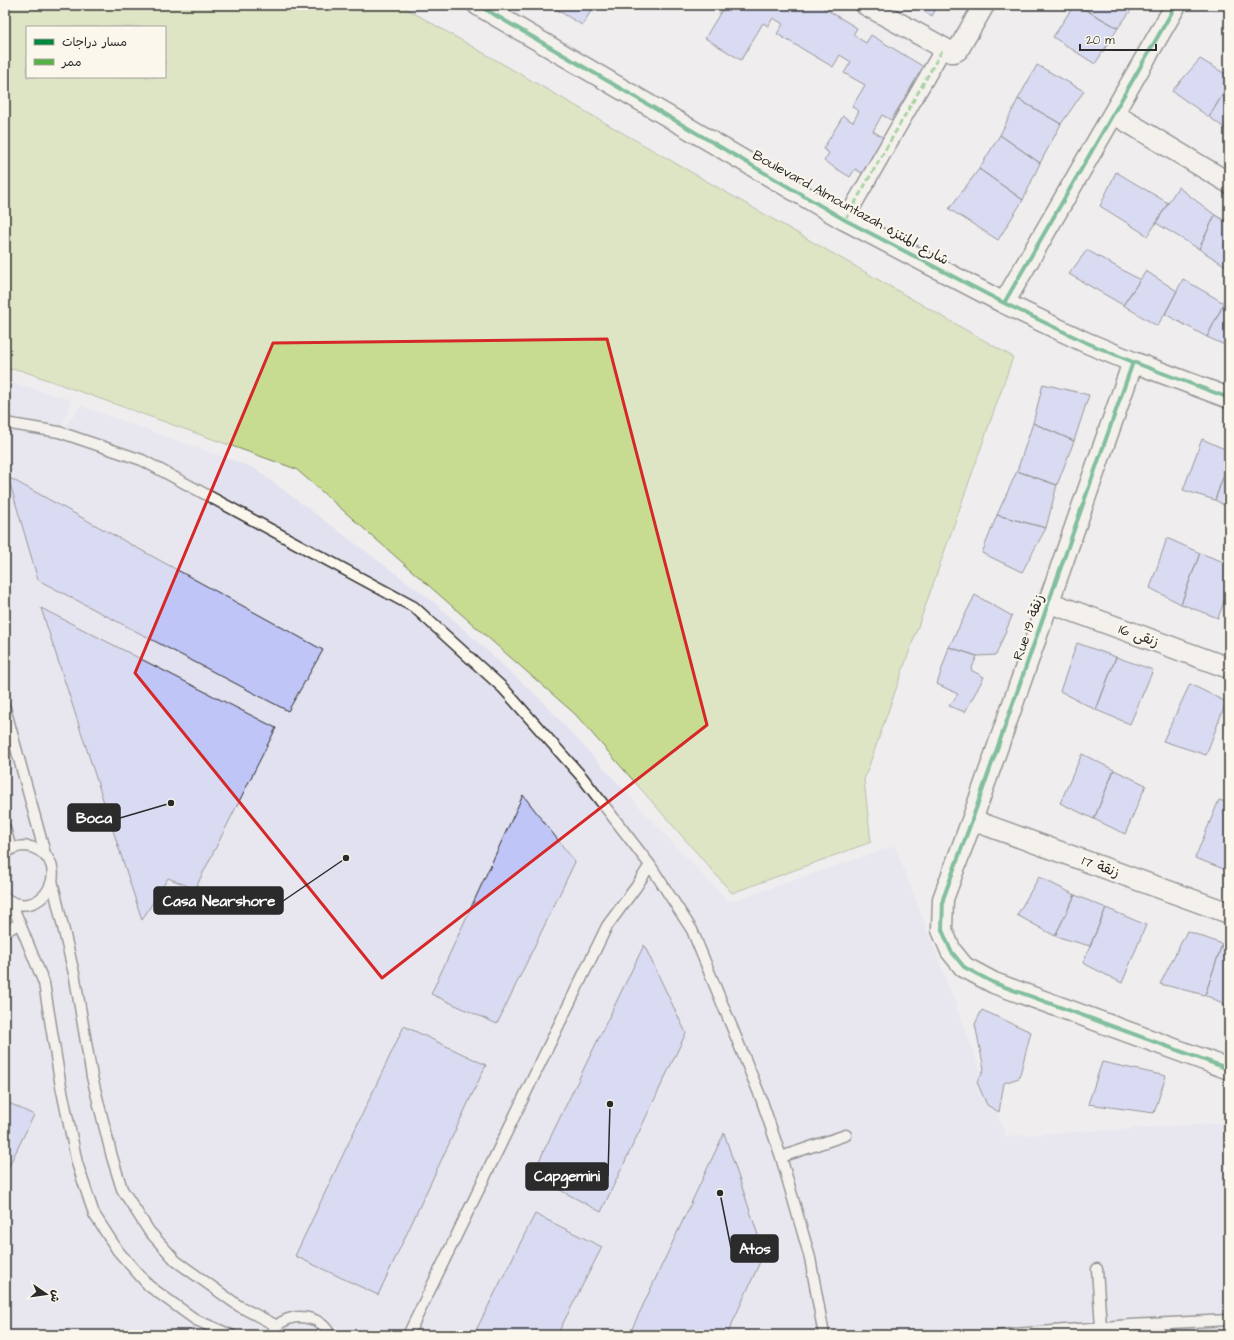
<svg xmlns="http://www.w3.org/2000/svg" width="1234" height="1340" viewBox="0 0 1234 1340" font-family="'Architects Daughter','Playpen Sans Arabic',sans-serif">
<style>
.built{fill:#e1e1f0}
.green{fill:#c7dc91;stroke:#79845e;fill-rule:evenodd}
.building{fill:#bfc5f6;stroke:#2b2b2b}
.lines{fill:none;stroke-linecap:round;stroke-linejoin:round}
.service-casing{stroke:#2b2b2b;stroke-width:13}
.pedestrian-casing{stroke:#2b2b2b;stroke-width:18}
.minor-casing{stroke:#2b2b2b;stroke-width:23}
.service{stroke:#fbf7ec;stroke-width:10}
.pedestrian{stroke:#fbf7ec;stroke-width:15}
.minor{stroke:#fbf7ec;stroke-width:20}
.quiet{stroke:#56b246;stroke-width:3;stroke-dasharray:6 3;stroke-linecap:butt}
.cycleway-casing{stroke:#fbf7ec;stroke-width:6}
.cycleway{stroke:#00873e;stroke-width:4}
.marked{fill:none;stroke:#d62828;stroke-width:3;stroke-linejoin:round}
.labels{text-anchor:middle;stroke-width:4;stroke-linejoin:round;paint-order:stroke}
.street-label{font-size:14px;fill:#2b2b2b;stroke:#fbf7ec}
.leader{fill:none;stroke:#2b2b2b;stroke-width:1.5}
.callout-dot{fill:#2b2b2b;stroke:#fbf7ec;stroke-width:1.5}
.callout{fill:#2b2b2b;stroke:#2b2b2b;stroke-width:1.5}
.callout-label{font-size:15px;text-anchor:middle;font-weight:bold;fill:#fff}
</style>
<rect width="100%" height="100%" fill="#efedee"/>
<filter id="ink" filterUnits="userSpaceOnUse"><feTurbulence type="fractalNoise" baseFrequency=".025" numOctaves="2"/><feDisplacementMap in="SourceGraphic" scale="8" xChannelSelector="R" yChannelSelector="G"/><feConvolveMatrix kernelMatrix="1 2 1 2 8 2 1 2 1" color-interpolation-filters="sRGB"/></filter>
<g filter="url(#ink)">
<path class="built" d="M5,380L72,400L60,431L81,406L254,468L435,603L540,699L697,869L729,902L895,846L1006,1136L1229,1123V1335H5Z"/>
<path class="green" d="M5,5H400L1013,357L864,780L871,842L732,893L575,714L296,469L20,370L5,369ZM27,27H165V77H27Z"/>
<path class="building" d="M549,5H595L582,25Z
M725,5H819L857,28L853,35L866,43L871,35L924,67L891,120L882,115L873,131L884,138L862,173L855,169L850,177L824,161L829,153L823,149L843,116L853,122L859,111L852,107L865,85L844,73L851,62L840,55L833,67L777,34L783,24L773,18L768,26L763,23L741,60L705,38Z
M914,5H938L932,16Z
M1074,5H1077L1118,28L1095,64L1053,37Z
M1077,5H1135L1118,28Z
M1200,59L1229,76V84L1209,117L1172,91Z
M1037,65L1084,91L1061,124L1018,99Z
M1229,84V131L1209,117Z
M1018,99L1061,124L1040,163L1000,135Z
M1000,135L1040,163L1023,200L979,169Z
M979,169L1023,200L998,240L949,209Z
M1116,172L1168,203L1148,236L1100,206Z
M1178,187L1215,215L1199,249L1156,223Z
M1215,215L1229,223V268L1199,249Z
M1087,250L1140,280L1123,305L1069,274Z
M1146,271L1177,291L1165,314L1157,326L1123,305Z
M1183,279L1224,303L1207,337L1165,314Z
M1224,303L1229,306V347L1207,337Z
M1043,384L1089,395L1074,441L1033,423Z
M1033,423L1074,441L1057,485L1017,471Z
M1202,439L1229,451V460L1215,500L1183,490Z
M1229,460V508L1215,500Z
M1017,471L1057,485L1046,528L997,515Z
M8,477L323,650L288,711L38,580Z
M997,515L1046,528L1022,572L982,553Z
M1167,538L1200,553L1181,604L1150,588Z
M1200,553L1229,564V588L1218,618L1181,604Z
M975,595L1012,616L996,655L977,656L949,647Z
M41,608L276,728L195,889L168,878L142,920Z
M1077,643L1116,657L1096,710L1060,691Z
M949,647L977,656L971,670L984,677L965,712L949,706L958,694L937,684Z
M1116,657L1153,670L1130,724L1096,710Z
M1190,684L1226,702L1206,755L1163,741Z
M1082,754L1114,770L1094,819L1060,803Z
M1114,770L1146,785L1125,834L1094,819Z
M523,795L575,862L497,1024L431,994Z
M1219,800L1229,803V871L1195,858Z
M1039,877L1075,895L1055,936L1017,915Z
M1075,895L1106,908L1090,946L1055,936Z
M1106,908L1146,925L1122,983L1083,963Z
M1187,931L1222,944L1205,995L1160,984Z
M1222,944L1229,948V1006L1205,995Z
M644,945L686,1033L601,1212L532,1175Z
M982,1010L1031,1032L1019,1078L1004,1083L999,1112L987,1105L977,1082L984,1069L975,1024Z
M404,1026L486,1065L378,1295L295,1256Z
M1102,1062L1166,1076L1154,1113L1088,1104Z
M5,1101L34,1115L5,1174Z
M724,1133L764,1253L727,1335H629Z
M535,1214L602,1247L557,1335H482L475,1332Z"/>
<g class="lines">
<defs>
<path id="service" d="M5,423L59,432L142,460L414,607L503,688L582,777L650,865L692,930L761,1098L781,1157L810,1258L824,1335
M5,708L46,857
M5,828L11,849
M5,853C13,847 24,844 34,848C74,864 43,924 5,898
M52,880L75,978L92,1077L112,1157L122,1189L149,1231L176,1261L239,1306L277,1326
M11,902L44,983L60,1081L77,1163L94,1214L118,1251L149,1286L196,1320L231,1335
M5,913L13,907
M5,932L20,923
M781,1157L846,1135
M1097,1269L1101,1327
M271,1335C273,1332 274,1329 276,1327C290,1311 322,1315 330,1335
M408,1335L607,926L636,887L650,865
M1000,1335L1130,1325L1229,1320"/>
<path id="pedestrian" d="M845,220L943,49"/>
<path id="minor" d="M478,5L845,220L1004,303L1085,342L1133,362L1229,398
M866,5L951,52H954L958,50L984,5
M1114,114L1229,183
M1004,303L1176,5
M1133,362L972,820L943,899L942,930L951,951L964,967L994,983L1229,1069
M1048,602L1229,668
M972,820L1229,913"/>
</defs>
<use href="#service" class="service-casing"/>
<use href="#pedestrian" class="pedestrian-casing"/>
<use href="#minor" class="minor-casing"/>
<use href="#service" class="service"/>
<use href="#pedestrian" class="pedestrian"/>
<use href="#minor" class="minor"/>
<path class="quiet" d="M845,220L943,49"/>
<defs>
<path id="cycleway" d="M478,5L845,220L1004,303L1085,342L1133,362L1229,398
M1004,303L1176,5
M1133,362L972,820L943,899L942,930L951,951L964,967L994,983L1229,1069"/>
</defs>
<use href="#cycleway" class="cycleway-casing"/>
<use href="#cycleway" class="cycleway"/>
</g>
</g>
<path d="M0 0H1234V1340H0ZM607,339L707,725L382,978L135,673L273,343Z" fill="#efedee" fill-opacity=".55" fill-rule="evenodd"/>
<path class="marked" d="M607,339L707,725L382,978L135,673L273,343Z"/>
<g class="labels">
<g class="street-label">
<text transform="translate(851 207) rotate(29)" y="5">Boulevard Almountazah شارع المنتزه</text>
<text transform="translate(1028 627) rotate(-71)" y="5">Rue 19 زنقة</text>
<text transform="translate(1139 635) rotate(20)" y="5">زنقى 16</text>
<text transform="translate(1101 866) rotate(20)" y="5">زنقة 17</text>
</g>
</g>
<path class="leader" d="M171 803L120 818M346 858L283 901M610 1104L608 1176M720 1193L731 1248"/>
<g class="callout-dot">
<circle cx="171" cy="803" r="4"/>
<circle cx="346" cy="858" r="4"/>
<circle cx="610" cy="1104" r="4"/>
<circle cx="720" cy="1193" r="4"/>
</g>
<g class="callout">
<rect x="68" y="804" width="52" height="27" rx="4"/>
<rect x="154" y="887" width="129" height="27" rx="4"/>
<rect x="526" y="1163" width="82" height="27" rx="4"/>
<rect x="731" y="1235" width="47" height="27" rx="4"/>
</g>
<g class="callout-label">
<text x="94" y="823">Boca</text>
<text x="219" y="906">Casa Nearshore</text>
<text x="567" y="1181">Capgemini</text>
<text x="755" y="1254">Atos</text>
</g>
<rect width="1234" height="1340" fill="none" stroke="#fbf7ec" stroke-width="20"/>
<rect x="10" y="10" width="1214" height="1320" fill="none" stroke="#2b2b2b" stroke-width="1.5" filter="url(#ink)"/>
<rect x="26" y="26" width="140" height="52" fill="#fbf7ec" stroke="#a8a59f"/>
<rect x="34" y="39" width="20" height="6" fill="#00873e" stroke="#a8a59f"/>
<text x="62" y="46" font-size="12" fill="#2b2b2b">مسار دراجات</text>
<rect x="34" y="59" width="20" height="6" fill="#56b246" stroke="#a8a59f"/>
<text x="62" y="66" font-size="12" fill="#2b2b2b">ممر</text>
<g transform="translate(46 1294) rotate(103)" stroke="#fbf7ec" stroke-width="3" paint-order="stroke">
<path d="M0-3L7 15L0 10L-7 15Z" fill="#2b2b2b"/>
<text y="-6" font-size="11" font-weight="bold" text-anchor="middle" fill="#2b2b2b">ش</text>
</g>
<path d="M1080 44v6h76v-6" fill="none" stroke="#2b2b2b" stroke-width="2"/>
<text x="1086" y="44" font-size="12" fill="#2b2b2b" stroke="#fbf7ec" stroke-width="3" paint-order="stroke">20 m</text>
</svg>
